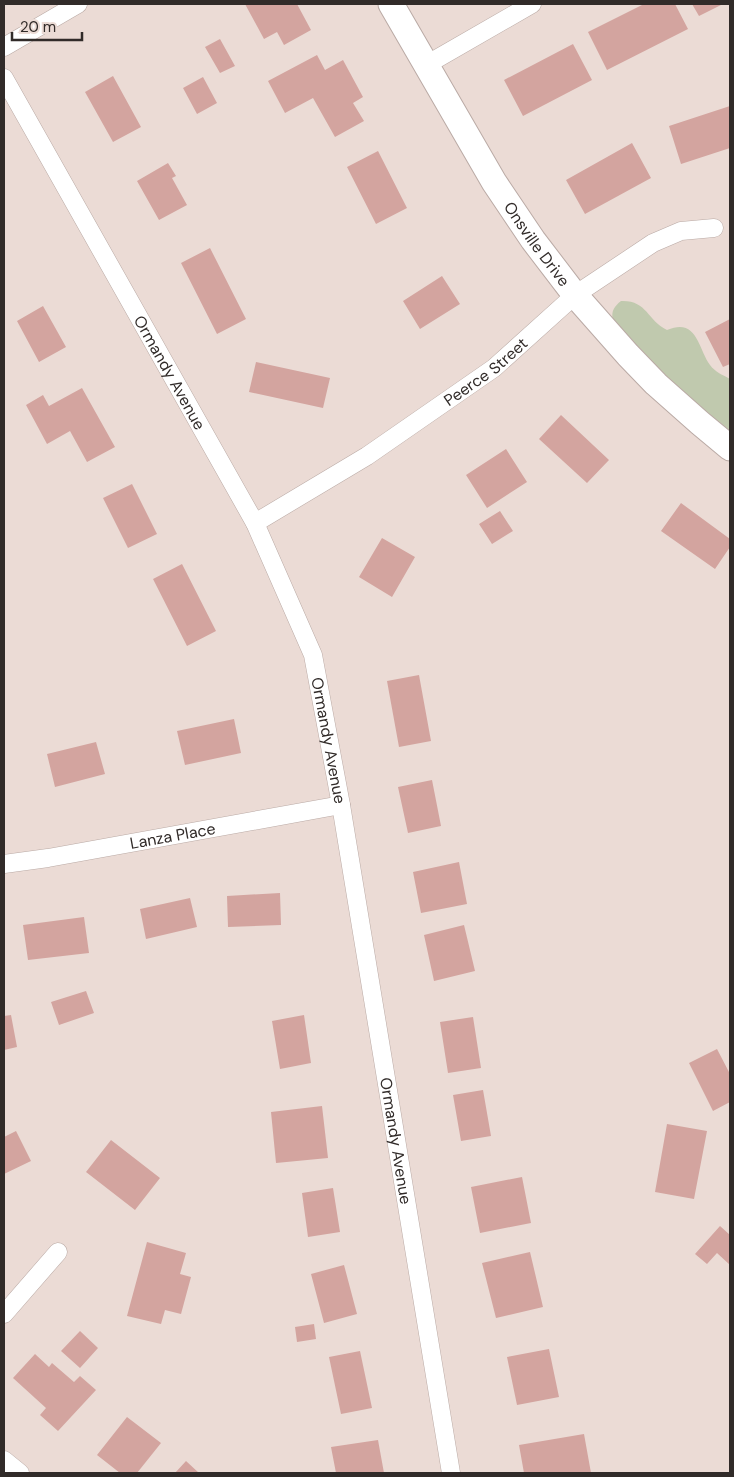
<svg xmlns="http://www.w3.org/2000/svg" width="734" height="1477" viewBox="0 0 734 1477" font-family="'DM Sans',sans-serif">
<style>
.green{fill:#c0c9ae}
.building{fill:#d3a49f}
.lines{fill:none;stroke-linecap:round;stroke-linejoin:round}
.street-casing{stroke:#baaaa5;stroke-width:19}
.secondary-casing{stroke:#baaaa5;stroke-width:27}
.street{stroke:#fff;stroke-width:18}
.secondary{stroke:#fff;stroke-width:25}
.labels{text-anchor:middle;stroke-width:4.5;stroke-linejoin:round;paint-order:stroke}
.street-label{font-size:16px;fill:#312b29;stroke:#ebdbd5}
</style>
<rect width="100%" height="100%" fill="#ebdbd5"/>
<path class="green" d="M621,301C647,300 647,320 667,330C697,317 698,348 710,365C715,372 723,375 730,379V435L709,418L618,332C612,319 608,311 621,301Z"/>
<path class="building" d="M245,4H297L311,30L284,45L277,32L264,39Z
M644,4H675L688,29L607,70L588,32Z
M692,4H723L699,16Z
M220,39L235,66L220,73L205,47Z
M573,44L592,80L523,116L504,80Z
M317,55L325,70L343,60L363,97L353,103L364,121L335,137L313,98L285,113L268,81Z
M113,76L141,127L113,142L85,92Z
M203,77L217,103L197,114L183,88Z
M730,106V148L681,164L669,126Z
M632,143L651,178L585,214L566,180Z
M378,151L407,208L376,224L347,167Z
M168,163L176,176L172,178L187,205L159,220L137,181Z
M210,248L246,319L217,334L181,263Z
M442,276L460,304L420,329L403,301Z
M43,306L66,347L39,362L17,321Z
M730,319V364L723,367L705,332Z
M256,362L330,378L323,408L249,392Z
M82,388L115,447L87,462L70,431L47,444L26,405L43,395L49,406Z
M561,415L609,460L587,483L539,439Z
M506,449L527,482L487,508L466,475Z
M132,484L157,534L128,548L103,498Z
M681,503L730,539V547L715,569L661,531Z
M500,511L513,531L492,544L479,524Z
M382,538L415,557L392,597L359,577Z
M182,564L216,631L187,646L153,579Z
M419,675L431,741L399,747L387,681Z
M234,719L241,753L185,765L177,731Z
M96,742L105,774L55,787L47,754Z
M432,780L441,826L408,833L398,787Z
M459,862L467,904L421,913L413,872Z
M280,893L281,925L228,927L227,896Z
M190,898L197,927L146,939L140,909Z
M84,917L89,953L28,960L23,925Z
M464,925L475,971L434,981L424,935Z
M86,991L94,1013L59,1025L51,1002Z
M11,1015L17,1047L4,1050V1016Z
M304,1015L311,1063L280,1069L272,1021Z
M473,1017L481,1068L448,1073L440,1022Z
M717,1049L730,1074V1102L713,1111L689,1063Z
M483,1090L491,1136L461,1141L453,1095Z
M322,1106L328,1158L276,1163L271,1112Z
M667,1124L707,1131L694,1199L655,1192Z
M16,1131L31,1161L4,1174V1137Z
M111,1140L160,1178L135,1210L86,1172Z
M522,1177L531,1223L480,1233L471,1187Z
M333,1188L340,1232L308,1237L302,1193Z
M720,1226L730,1235V1265L717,1253L707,1264L695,1254Z
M147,1242L186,1253L180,1274L191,1277L181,1314L165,1310L161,1324L127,1316Z
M530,1252L543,1307L496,1318L482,1263Z
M344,1265L357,1314L324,1323L311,1274Z
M314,1324L316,1339L297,1342L295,1327Z
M80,1331L98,1348L80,1368L61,1351Z
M549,1349L559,1397L517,1405L507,1357Z
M360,1351L372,1408L341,1414L329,1357Z
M35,1354L49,1367L52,1363L74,1382L80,1376L96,1390L58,1431L40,1415L46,1408L13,1378Z
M127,1417L161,1443L137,1473H120L97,1455Z
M584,1434L591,1473H524L519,1445Z
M378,1440L384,1473H336L331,1447Z
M186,1461L199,1473H175Z"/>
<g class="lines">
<defs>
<g id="street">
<path d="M4,47L78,4"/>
<path d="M426,65L532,4"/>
<path id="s1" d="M4,78L255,523L313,655L341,805L451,1473"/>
<path id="s2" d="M255,523L367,456L494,368L575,295L653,243L681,231L714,228"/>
<path id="s3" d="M4,864L48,858L341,805"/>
<path d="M4,1314L58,1252"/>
<path d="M4,1460L20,1473"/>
</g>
<g id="secondary">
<path id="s4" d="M391,4L494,182L533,240L575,295L628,355L656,384L700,423L730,448"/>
</g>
</defs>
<use href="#street" class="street-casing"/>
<use href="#secondary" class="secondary-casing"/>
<use href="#street" class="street"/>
<use href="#secondary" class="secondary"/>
</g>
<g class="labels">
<g class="street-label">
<text dy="6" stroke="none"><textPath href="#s4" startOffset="281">Onsville Drive</textPath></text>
<text dy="6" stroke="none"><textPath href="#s2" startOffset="276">Peerce Street</textPath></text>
<text dy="6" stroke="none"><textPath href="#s1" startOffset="338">Ormandy Avenue</textPath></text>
<text dy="6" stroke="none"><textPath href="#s1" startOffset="742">Ormandy Avenue</textPath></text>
<text dy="6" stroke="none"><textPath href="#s3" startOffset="171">Lanza Place</textPath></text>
<text dy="6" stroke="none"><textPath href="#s1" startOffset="1148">Ormandy Avenue</textPath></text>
</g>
</g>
<rect width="734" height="1477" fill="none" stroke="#312b29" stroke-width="10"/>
<path d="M12 32v8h70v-8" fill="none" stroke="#312b29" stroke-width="2.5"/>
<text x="20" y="32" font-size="15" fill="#312b29" stroke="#ebdbd5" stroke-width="4" paint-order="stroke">20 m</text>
</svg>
